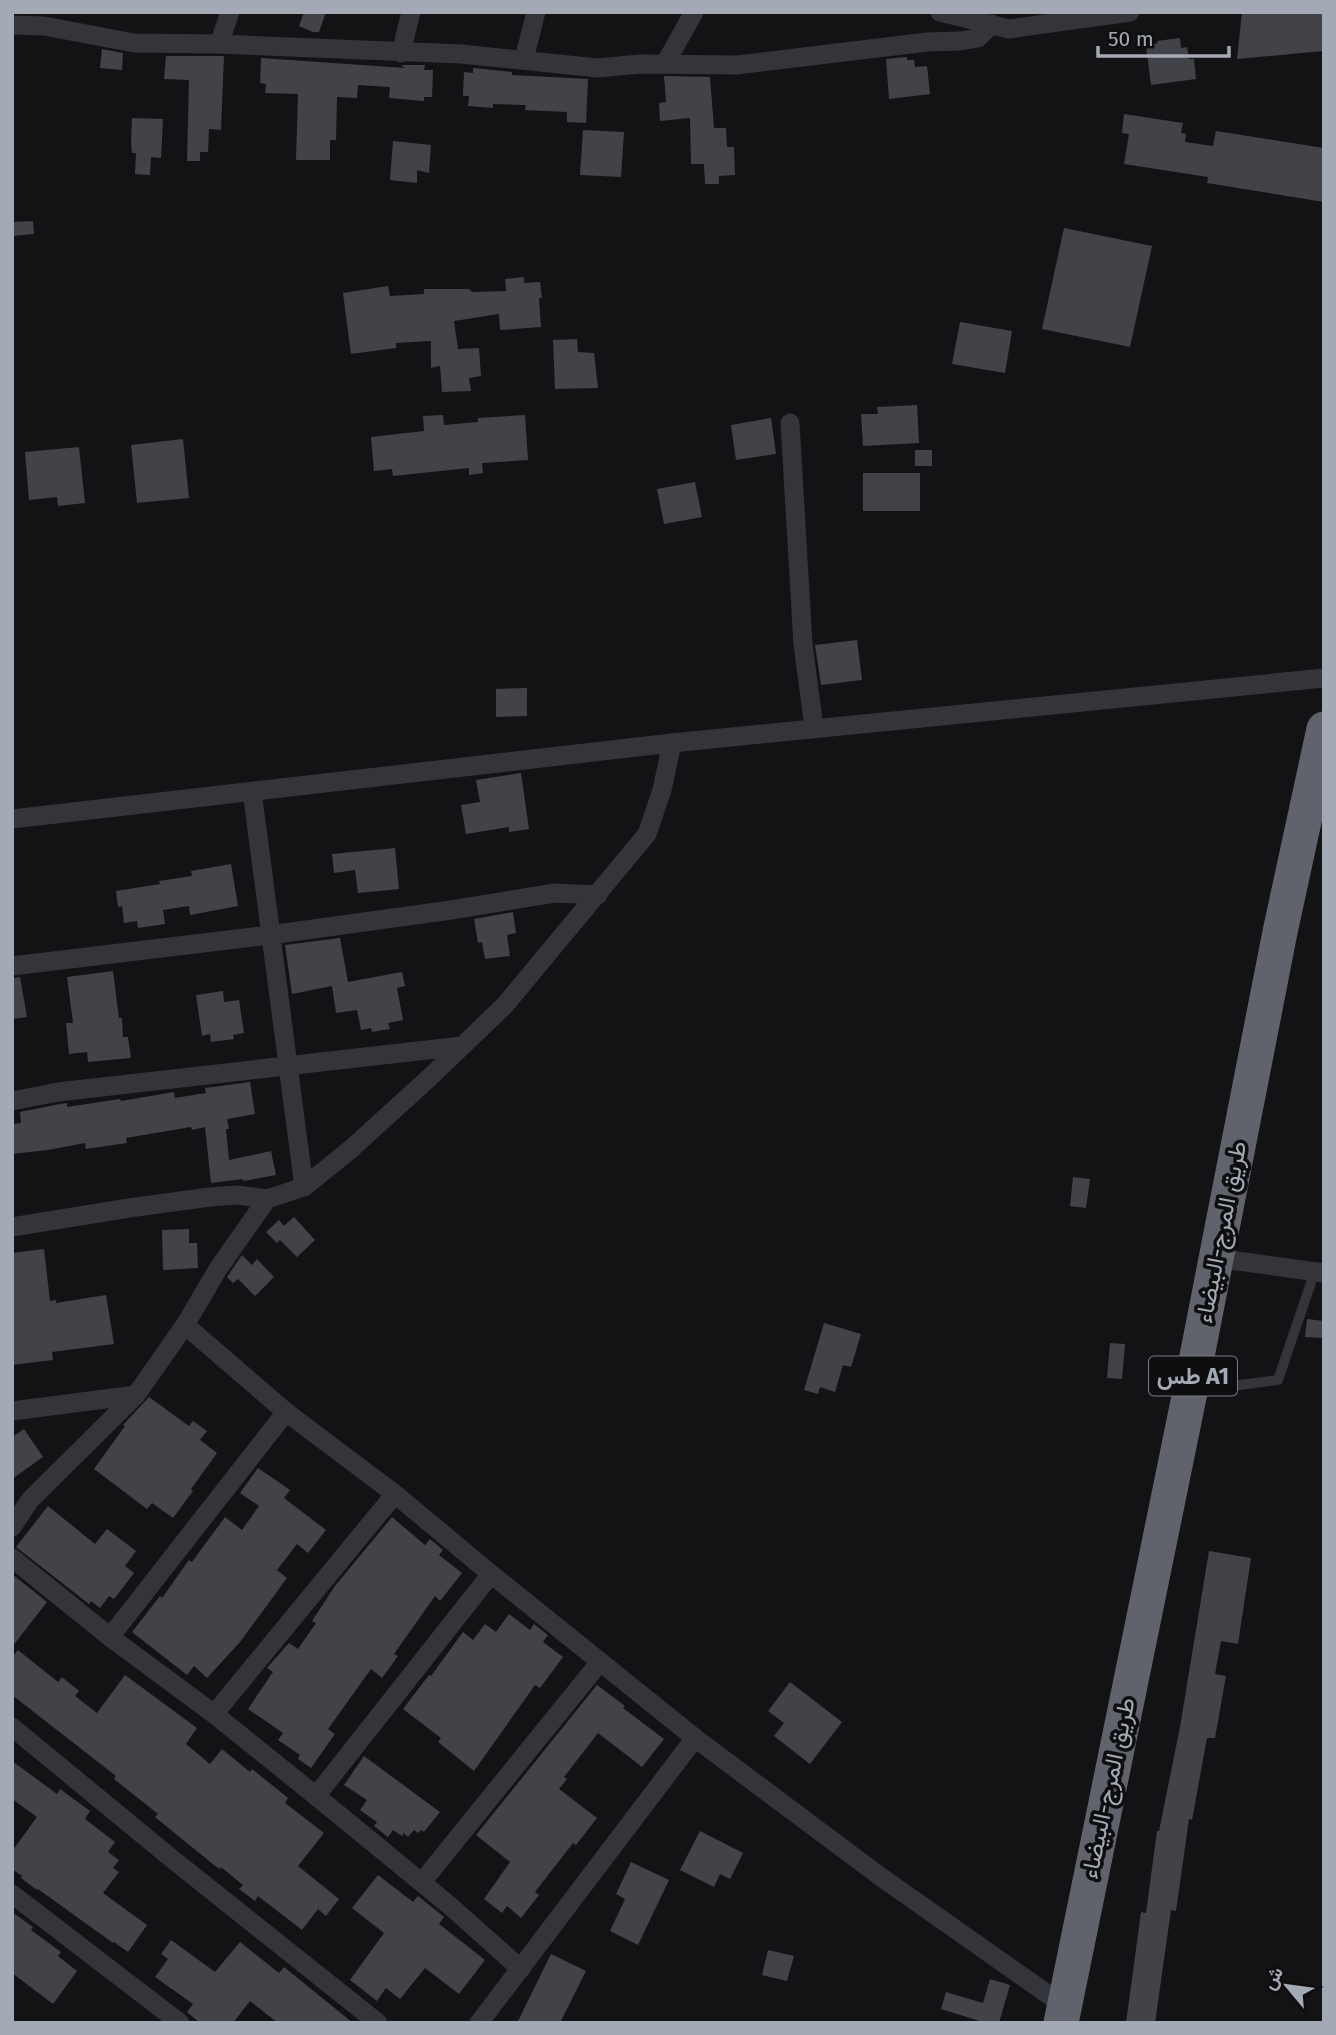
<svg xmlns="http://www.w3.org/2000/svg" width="1336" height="2035" viewBox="0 0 1336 2035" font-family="'Fira Sans',Vazirmatn,sans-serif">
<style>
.building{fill:#424348}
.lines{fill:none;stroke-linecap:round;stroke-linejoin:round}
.lane{stroke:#34353a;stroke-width:10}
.street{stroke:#34353a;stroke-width:19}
.highway{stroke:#60636b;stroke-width:35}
.labels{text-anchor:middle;stroke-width:7;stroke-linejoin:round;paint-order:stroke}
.shield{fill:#0e0e10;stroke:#777b84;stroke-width:2}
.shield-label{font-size:23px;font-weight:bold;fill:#a4aab5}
.street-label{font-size:24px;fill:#a4aab5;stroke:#0e0e10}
</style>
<rect width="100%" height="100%" fill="#131315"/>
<path class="building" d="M304,12H326L319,32H313L299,26Z
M1242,12H1324V51L1237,59Z
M1180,38L1181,48L1187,47L1189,59H1194L1196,79L1151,85L1146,46L1158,43L1157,41Z
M102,49L123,53L122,70L100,68Z
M166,56H224L221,130L209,129L208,152H200V161H187L189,80L164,79Z
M907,57V60H914L915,67L927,66L930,94L889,99L886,59Z
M261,58L405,68L401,65H425L424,70H433L432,97H424V101L389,98L390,87L358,85L357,98L337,97L336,140H330V160H296L298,94L265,93L266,84L260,83Z
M473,68L512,72V75L588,79L586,123L567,122V112L525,110L526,105L493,104V108L468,106L469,96H463L464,72L473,73Z
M664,76L710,77L714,128H726L727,147H734L735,175L719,176V184H705L704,164H691L690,118L660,121L659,103L666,102Z
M1124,114L1183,123L1181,133L1186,134L1185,142L1213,146L1216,131L1324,148V202L1207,183L1208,177L1124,164L1129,134L1122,133Z
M132,118L163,119L161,158L151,157L150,175L135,174L136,153H132L131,143Z
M583,130L624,132L621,177L580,175Z
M393,141L431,145L429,173L417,170V183L390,180Z
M33,221L34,234L12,236V222Z
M1064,228L1152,246L1130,347L1042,329Z
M524,277V283L540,282L542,298H539L541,327L500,330L499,314L454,321L458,349L479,348L481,376L469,378L471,391L442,392L440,366L431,368V341L396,343V348L351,354L343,293L388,286L390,296L424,294V289H469L472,292L506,291L505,279Z
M960,322L1012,331L1005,373L952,364Z
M577,339L578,352L594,353L598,388L555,389L553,340Z
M917,405L919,443L863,446L861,414H878L877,407Z
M443,415L444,425L478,422V418L525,415L528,460L482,463L483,473L469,475V468L393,476L392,469L374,471L371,437L424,431L423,416Z
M771,418L776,454L736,460L731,425Z
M183,439L189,498L137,503L131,445Z
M79,447L85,503L58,506L57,497L29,500L25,452Z
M915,450H932V466H915Z
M863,473H920V511H863Z
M695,482L702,517L664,524L657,489Z
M857,640L862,680L821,685L815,645Z
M527,688V716L496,717V689Z
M521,773L529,829L509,832V827L466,834L461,805L480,802L476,780Z
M395,848L399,889L358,893L355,870L334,873L332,854Z
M231,864L238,906L190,915L189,906L163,910L165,924L138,928L137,921L124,923L122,906L118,907L116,891L160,884L159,881L192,876L191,871Z
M513,912L516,933L507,935L510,956L485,959L482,942L478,943L474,919Z
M340,938L348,982L402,972L405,986L397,988L403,1020L388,1023L390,1029L372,1032L371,1028L361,1030L357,1010L336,1013L332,986L292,994L285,945Z
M113,971L119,1018H122L123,1037H128L131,1058L88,1062L87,1052L69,1054L66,1023H73L67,977Z
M20,977L27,1017L12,1019V978Z
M223,991L224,1002L239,1000L244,1033L233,1035L234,1039L211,1042L210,1034L202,1036L196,995Z
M250,1082L255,1114L227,1119L229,1129H226L229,1160L271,1151L276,1175L243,1181V1179L211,1183L205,1127L192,1130L191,1127L126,1138L127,1143L86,1149L85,1143L48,1150L12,1154V1124L21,1123L20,1112L60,1104L67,1103V1107L120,1099L121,1101L174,1092L175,1098L206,1093L205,1088Z
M1073,1177L1090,1179L1086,1208L1070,1206Z
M294,1217L315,1240L297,1257L280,1240L277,1243L266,1232L279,1220L284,1226Z
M189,1229V1243H197L198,1268L163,1270L162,1230Z
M44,1249L50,1301L56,1300V1303L106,1295L114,1344L52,1352L53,1360L12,1365V1253Z
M242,1255L252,1265L257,1259L274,1277L255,1296L238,1279L233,1283L227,1277Z
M1307,1319L1324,1321V1338L1305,1337Z
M824,1323L861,1334L851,1367L843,1365L835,1392L820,1387L818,1394L804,1390Z
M1110,1343L1125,1344L1122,1379L1107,1378Z
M149,1397L189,1426L193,1421L207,1431L200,1440L217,1453L191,1489L193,1491L173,1518L152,1503L147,1509L94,1469L125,1426L123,1425Z
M24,1429L43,1457L12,1479V1437Z
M258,1468L290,1490L284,1498L326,1530L308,1553L297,1544L277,1570L287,1578L240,1642L207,1678L194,1666L187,1675L132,1632L160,1596L162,1598L189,1560L192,1562L225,1517L242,1530L259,1506L240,1493Z
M48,1506L95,1544L107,1529L136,1551L125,1566L134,1573L114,1599L109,1596L100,1608L91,1601L89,1604L16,1547Z
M392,1517L425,1545L430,1539L443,1550L439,1555L462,1573L440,1601L435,1596L394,1654L398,1656L382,1678L371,1669L328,1729L335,1734L311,1768L298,1759L300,1755L278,1740L283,1733L248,1709L273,1672L267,1668L289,1643L298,1649L316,1623L312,1621L335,1586Z
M1209,1551L1251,1558L1238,1644L1221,1641L1215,1674L1226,1676L1215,1738H1207L1192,1820L1189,1819L1176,1911L1171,1910L1155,2023H1126L1141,1912L1146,1913L1157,1831H1159L1180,1727Z
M12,1574L47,1602L12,1647Z
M509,1614L530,1630L534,1624L548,1635L543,1642L563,1657L540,1688L535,1685L474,1771L438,1742L441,1738L403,1709L429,1675L431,1676L463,1632L473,1640L485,1624L496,1632Z
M18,1650L58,1682L62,1677L79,1691L75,1696L97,1713L125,1675L197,1728L186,1744L210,1764L222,1749L250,1772L252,1769L288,1798L285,1803L324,1833L298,1866L339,1899L326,1916L318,1909L302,1930L258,1896L255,1901L239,1889L243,1885L221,1867L220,1869L214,1865L155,1817L158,1814L114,1779L116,1776L12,1695V1657Z
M790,1682L842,1722L810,1764L774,1736L784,1723L768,1711Z
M597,1685L625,1706L623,1708L664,1739L642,1767L598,1733L564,1777L567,1779L559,1789L597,1818L576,1845L573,1843L535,1892L539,1895L521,1918L507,1906L502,1913L484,1899L510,1862L476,1835Z
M364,1756L440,1812L424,1832L421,1830L418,1833L414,1830L408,1837L404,1833L402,1836L393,1830L388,1837L374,1826L377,1822L360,1810L367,1800L344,1785Z
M12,1761L57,1794L60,1789L90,1811L85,1819L115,1842L108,1852L119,1860L113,1868L119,1872L103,1893L147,1925L128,1952L114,1942L113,1943L38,1889L37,1890L21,1878L22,1876L12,1869V1851L37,1817L12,1799Z
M700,1831L743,1853L730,1879L720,1874L714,1887L680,1870Z
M631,1862L669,1880L638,1945L610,1931L625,1899L616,1894Z
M378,1875L413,1902L418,1896L444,1917L439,1924L485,1960L459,1994L425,1968L400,1999L386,1988L377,2001L350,1980L384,1933L352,1908Z
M12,1912L33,1927L31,1930L61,1952L58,1956L77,1971L53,2004L12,1973Z
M171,1940L215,1972L240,1942L279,1973L284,1967L353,2023H278L250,2001L233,2023H200L187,2012L193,2004L155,1977L168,1959L161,1954Z
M768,1950L794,1956L787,1981L762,1975Z
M551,1954L586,1971L560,2023H517Z
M990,1979L1010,1985L999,2023H986L941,2009L946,1992L983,2003Z"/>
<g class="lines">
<path class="lane" d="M1195,1391L1278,1380L1315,1271"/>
<path class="street" d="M940,12L1009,29L1130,12
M12,25L44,26L134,43L219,44L461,54L598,68L640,64L737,65L927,42L960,41L978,38L992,24
M219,44L230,12
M401,53L411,12
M524,59L536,12
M665,64L694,12
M790,423L803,644L814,728
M252,791L304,1187
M12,819L672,743L1324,678
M12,966L270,935L451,910L555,893L598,895
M12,1101L58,1092L462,1046
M12,1227L129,1208L210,1197L237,1195L267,1199
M1216,1258L1324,1273
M185,1325L286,1412L395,1494L491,1574L695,1738L881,1877L1063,2005
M12,1411L136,1395
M12,1527L30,1500L136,1395L185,1325L218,1269L267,1199L304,1187L351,1149L429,1078L505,1005L647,834L662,790L672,743
M12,1558L110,1637L214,1714L316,1796L449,1905L521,1969
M110,1637L286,1412
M214,1714L395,1494
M12,1727L171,1858L378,2023
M316,1796L491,1574
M422,1882L600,1662
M12,1894L180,2023
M479,2023L695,1738"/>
<path class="highway" d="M1061,2023L1190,1392L1280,932L1324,729"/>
</g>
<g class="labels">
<rect class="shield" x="1149" y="1356.5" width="88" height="39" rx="5"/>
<g class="shield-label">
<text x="1193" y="1384">طس A1</text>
</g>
<g class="street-label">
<text transform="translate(1221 1232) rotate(-79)" y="8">طريق المرج-البيضاء</text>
<text transform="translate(1108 1788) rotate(-78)" y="8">طريق المرج-البيضاء</text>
</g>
</g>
<rect width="1336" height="2035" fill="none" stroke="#a4aab5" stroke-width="28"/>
<g transform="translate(1287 1986) rotate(299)" stroke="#0e0e10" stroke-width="5" paint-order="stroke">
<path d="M0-5L12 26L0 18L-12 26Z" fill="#a4aab5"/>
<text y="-10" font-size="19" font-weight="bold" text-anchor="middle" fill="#a4aab5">ش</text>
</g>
<path d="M1098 46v10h131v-10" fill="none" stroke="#a4aab5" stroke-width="3.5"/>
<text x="1108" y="46" font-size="21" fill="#a4aab5" stroke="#0e0e10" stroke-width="5" paint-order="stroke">50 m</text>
</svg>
